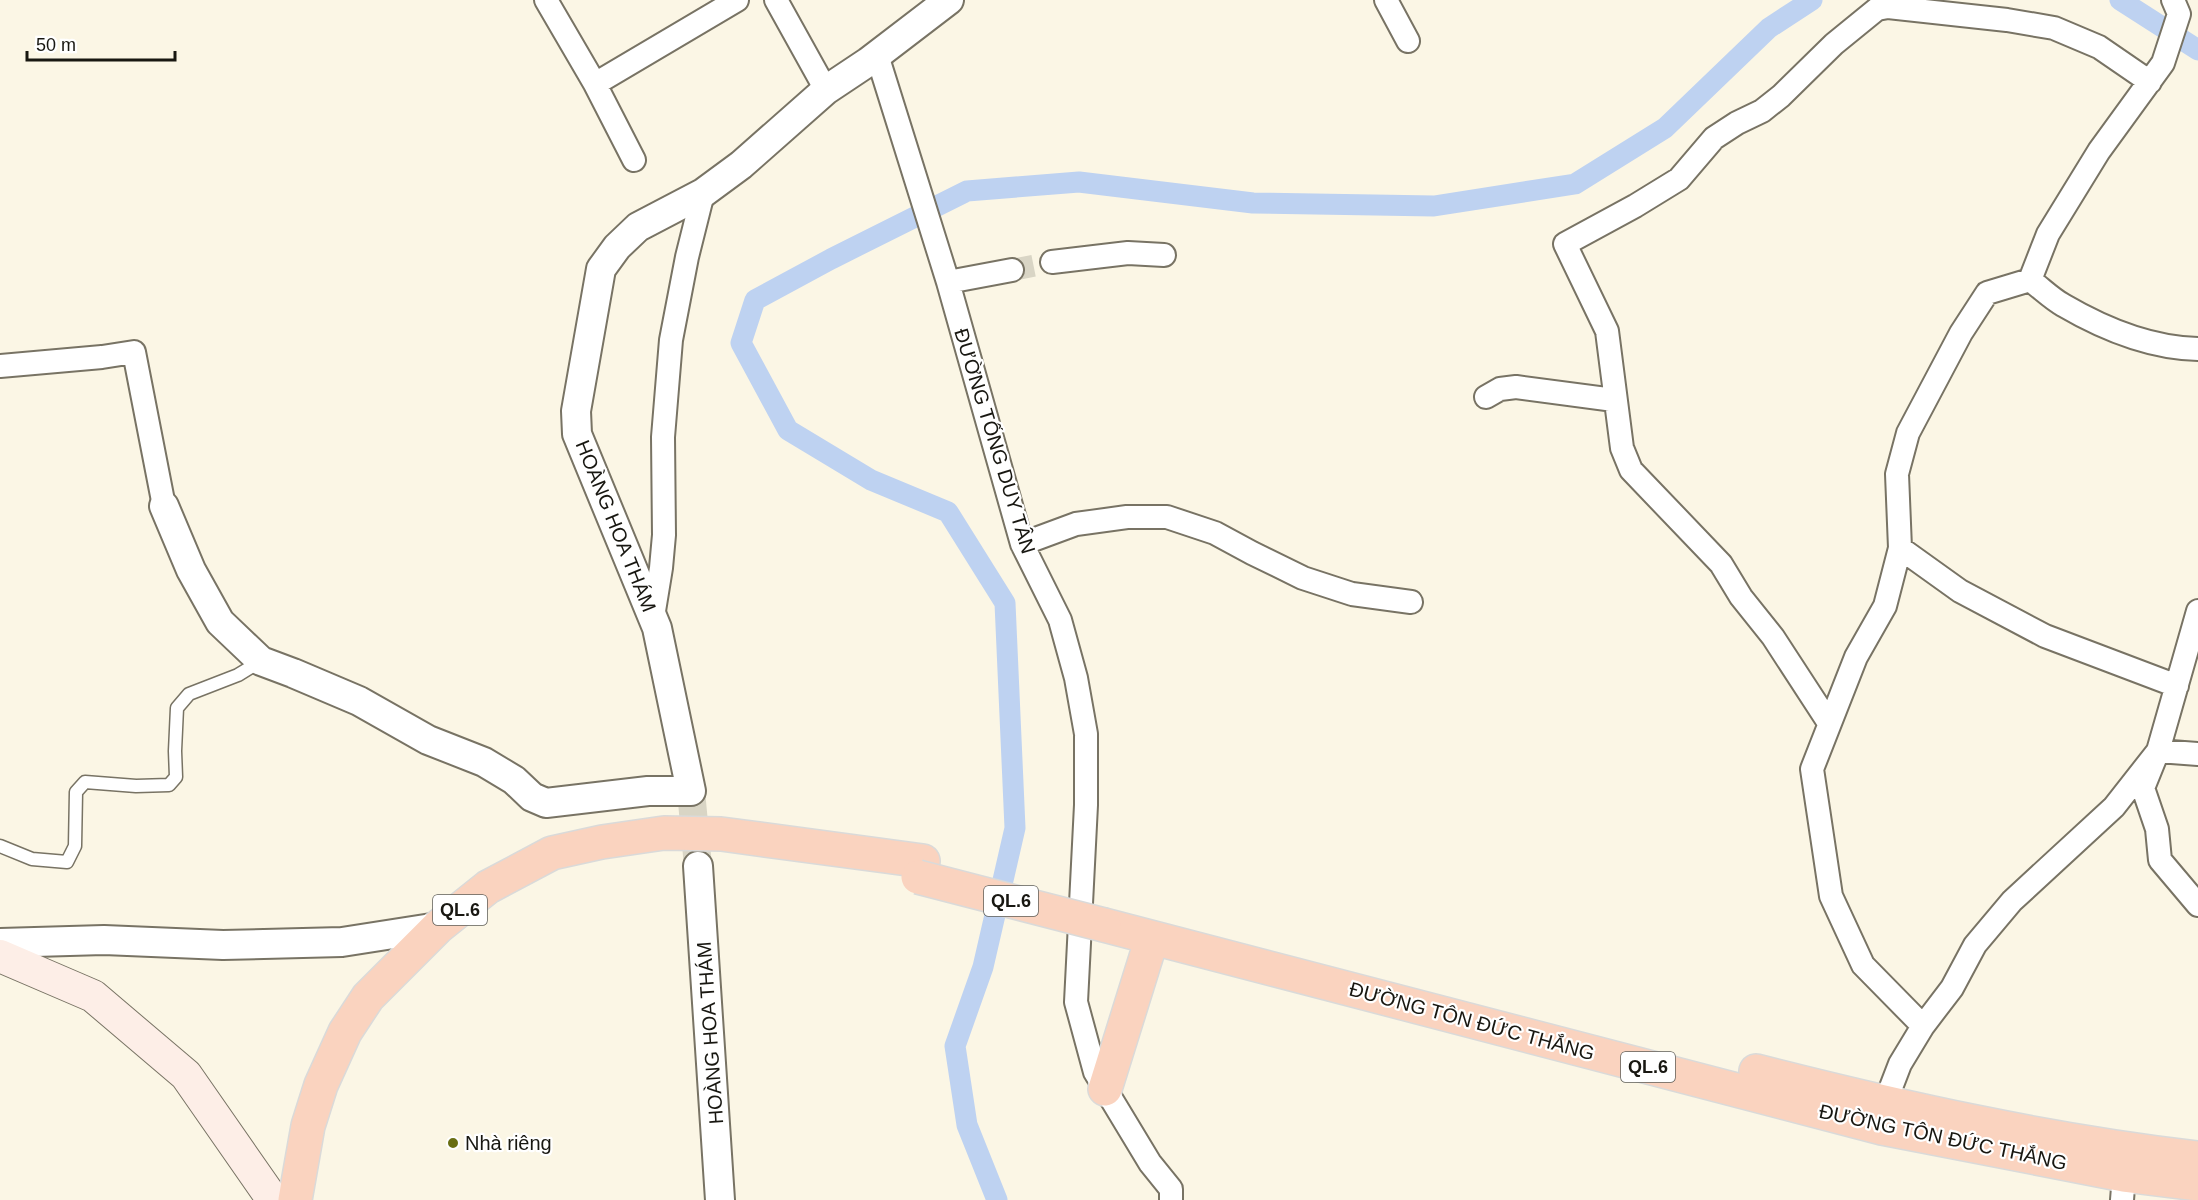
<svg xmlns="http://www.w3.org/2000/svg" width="2198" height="1200" viewBox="0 0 2198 1200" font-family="Arial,sans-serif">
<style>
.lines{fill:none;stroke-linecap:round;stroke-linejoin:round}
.canal{stroke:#bed2f1;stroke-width:21}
.minor-tunnel{stroke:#d9d5c5;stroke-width:22;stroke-dasharray:22 11;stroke-linecap:butt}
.tertiary-tunnel{stroke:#d9d5c5;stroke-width:28;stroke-dasharray:28 14;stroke-linecap:butt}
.service-casing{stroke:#787364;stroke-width:15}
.minor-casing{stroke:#787364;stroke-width:26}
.tertiary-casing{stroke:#787364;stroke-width:32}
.secondary-casing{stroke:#787364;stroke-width:34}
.trunk-casing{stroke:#dadad9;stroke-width:36}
.service{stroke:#fff;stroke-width:12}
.minor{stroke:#fff;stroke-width:22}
.tertiary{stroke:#fff;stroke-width:28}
.secondary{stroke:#fdeee7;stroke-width:32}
.trunk{stroke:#fad3bf;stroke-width:33}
.trunk-bridge-casing{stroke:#dadad9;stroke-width:36;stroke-linecap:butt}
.trunk-bridge{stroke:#fad3bf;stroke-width:33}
.poi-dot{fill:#696e13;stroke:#fff;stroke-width:2}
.labels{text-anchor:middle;stroke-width:4.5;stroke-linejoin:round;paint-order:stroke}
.shield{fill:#fff;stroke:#5d5d58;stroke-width:1.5}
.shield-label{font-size:18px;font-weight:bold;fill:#181711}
.street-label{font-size:20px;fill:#181711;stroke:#fff}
.poi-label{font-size:20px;fill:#181711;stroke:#fff;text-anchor:start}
</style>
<rect width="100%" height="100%" fill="#fbf6e5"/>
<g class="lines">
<path class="canal" d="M2120,0L2198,50
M997,1200L967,1125L955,1046L983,967L1015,828L1005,603L948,512L871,480L788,430L741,343L755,300L831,259L967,191L1079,182L1253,203L1434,206L1575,184L1665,128L1769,28L1812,0"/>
<path class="minor-tunnel" d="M1012,270L1052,262"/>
<path class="tertiary-tunnel" d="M691,791L698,866"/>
<defs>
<path id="service" d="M0,846L32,859L67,862L75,846L76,792L85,782L136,786L169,785L176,777L175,751L177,708L189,694L238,675L261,661"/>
<path id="minor" d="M546,0L595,84L634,160
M776,0L826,90
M1386,0L1408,41
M2173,0L2179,14L2163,63L2099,151L2048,234L2030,280C2041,288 2052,299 2063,305C2104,329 2151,348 2198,349
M877,55L948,282L1022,544L1060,620L1076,678L1086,734V805L1076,1002L1095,1072L1150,1163L1171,1189V1200
M595,84L737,0
M1052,262L1128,253L1164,255
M948,282L1012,270
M0,366L102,357L134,352L164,506
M1486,397L1500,389L1516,387L1614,400
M1022,544L1076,524L1127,517H1167L1215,533L1252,553L1303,578L1352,594L1411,602
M1900,548L1960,591L2045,636L2177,686
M2198,611L2158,751L2143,788L2157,829L2160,860L2198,905
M653,617L661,568L664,535L663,437L671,340L687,257L703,193
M1829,723L1773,637L1741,597L1721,564L1631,470L1622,448L1607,331L1565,244L1635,206L1679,179L1714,138L1737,123L1762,111L1781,96L1834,44L1877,9L1888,7L2007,20L2054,28L2099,47L2150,82
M1923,1026L1863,965L1831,896L1812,769L1856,657L1885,606L1900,548L1897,474L1908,433L1961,333L1987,293L2030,280
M1887,1104L1890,1090L1900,1064L1923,1026L1952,988L1975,945L2012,901L2114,807L2158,751L2198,754
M2122,1200L2124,1175"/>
<path id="tertiary" d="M164,506L191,570L220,622L261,661L293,673L359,701L428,740L484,762L514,780L532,797L546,803L648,791H691L657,628L577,434L576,411L601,269L617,247L638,227L703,193L741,165L826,90L868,62L949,0
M698,866L720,1200
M0,943L104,940L223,945L342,942L438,927"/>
<path id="secondary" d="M0,956L93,996L186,1075L273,1200"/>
<path id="trunk" d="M1104,925L1882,1128L2124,1175L2198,1184
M1756,1071C1901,1108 2049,1141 2198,1158
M1105,1089L1152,938
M295,1200L308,1126L321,1085L345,1032L368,997L438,927L488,887L552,853L602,842L664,833L721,834L923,861"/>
</defs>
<use href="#service" class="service-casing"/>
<use href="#minor" class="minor-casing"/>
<use href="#tertiary" class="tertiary-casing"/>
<use href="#secondary" class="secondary-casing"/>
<use href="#trunk" class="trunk-casing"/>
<use href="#service" class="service"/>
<use href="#minor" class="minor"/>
<use href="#tertiary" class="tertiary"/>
<use href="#secondary" class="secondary"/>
<use href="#trunk" class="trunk"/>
<defs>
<path id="trunk-bridge" d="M918,877L1104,925"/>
</defs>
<use href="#trunk-bridge" class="trunk-bridge-casing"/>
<use href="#trunk-bridge" class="trunk-bridge"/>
</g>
<circle class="poi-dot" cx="453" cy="1143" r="6"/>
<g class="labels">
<g class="shield">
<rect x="984" y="886" width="54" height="30" rx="4.5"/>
<rect x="433" y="895" width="54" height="30" rx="4.5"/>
<rect x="1621" y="1052" width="54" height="30" rx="4.5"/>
</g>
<g class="shield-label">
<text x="1011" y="907">QL.6</text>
<text x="460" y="916">QL.6</text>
<text x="1648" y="1073">QL.6</text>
</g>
<g class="street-label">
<text transform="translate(995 441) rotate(73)" y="7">ĐƯỜNG TỐNG DUY TÂN</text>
<text transform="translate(616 526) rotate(68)" y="7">HOÀNG HOA THÁM</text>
<text transform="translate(1472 1021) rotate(15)" y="7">ĐƯỜNG TÔN ĐỨC THẮNG</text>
<text transform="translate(710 1033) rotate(-94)" y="7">HOÀNG HOA THÁM</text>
<text transform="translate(1943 1137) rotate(12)" y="7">ĐƯỜNG TÔN ĐỨC THẮNG</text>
</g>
<g class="poi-label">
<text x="465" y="1150">Nhà riêng</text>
</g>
</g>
<path d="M27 51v9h148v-9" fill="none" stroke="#181711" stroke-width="3"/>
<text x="36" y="51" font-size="18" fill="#181711" stroke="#ffffff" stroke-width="4.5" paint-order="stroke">50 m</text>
</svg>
